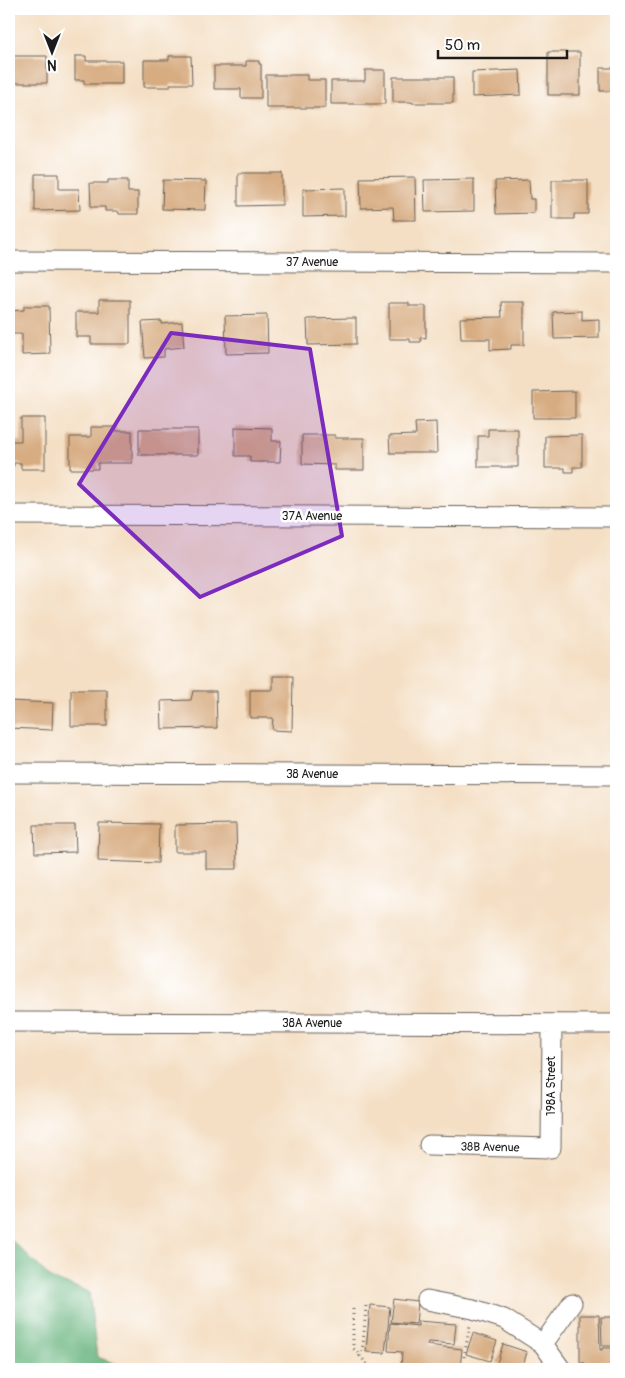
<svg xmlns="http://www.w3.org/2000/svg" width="625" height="1378" viewBox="0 0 625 1378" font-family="Pangolin,sans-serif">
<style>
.forest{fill:#68b47e;stroke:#42684d}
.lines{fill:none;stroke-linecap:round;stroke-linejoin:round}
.stream{stroke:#3aacb2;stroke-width:5}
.building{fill:#d7ac81}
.street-casing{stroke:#686057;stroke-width:21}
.path{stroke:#686057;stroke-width:3;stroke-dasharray:1 4;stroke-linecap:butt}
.street{stroke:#fff;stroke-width:19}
.marked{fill:#7b2cbf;fill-opacity:0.2;stroke:#7b2cbf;stroke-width:4;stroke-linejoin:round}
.labels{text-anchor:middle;stroke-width:5;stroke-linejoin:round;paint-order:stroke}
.street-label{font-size:12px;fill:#1c1c1c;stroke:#fff}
</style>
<rect width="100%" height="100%" fill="#fff"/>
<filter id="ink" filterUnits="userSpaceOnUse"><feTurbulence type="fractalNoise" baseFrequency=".02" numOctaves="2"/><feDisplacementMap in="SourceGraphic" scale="10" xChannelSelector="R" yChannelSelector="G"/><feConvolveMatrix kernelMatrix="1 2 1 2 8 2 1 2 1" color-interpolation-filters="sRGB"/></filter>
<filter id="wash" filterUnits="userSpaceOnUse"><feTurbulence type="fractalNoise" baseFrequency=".0096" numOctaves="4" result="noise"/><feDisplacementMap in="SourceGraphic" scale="20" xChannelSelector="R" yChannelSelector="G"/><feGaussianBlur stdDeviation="1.12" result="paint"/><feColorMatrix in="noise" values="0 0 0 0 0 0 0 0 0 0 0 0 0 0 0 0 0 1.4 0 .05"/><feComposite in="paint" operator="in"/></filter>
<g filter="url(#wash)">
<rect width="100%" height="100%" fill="#f4dfc4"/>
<path class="forest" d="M9,1238L52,1279L89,1292L97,1357L131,1369H9Z"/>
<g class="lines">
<path class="stream" d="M9,1360L17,1369"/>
</g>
<g id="blocks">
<path class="building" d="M548,52H580V95H548Z
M11,56H47V83H11Z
M75,56H86V61H122V84H84V80H75Z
M169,56H191L192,84H170V87H144V60H169Z
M246,61H259V64H261V98H241V89H214V66H246Z
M600,68H616V91H600Z
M365,70H385V104H331V81H365Z
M520,70L521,95L472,97V72Z
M266,75H307V80H325V108H266Z
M393,77H453V103H412V102H393Z
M238,173H282V205L238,206Z
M35,174H59V189H79L80,210L35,211Z
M415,177L416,220H394L393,207L361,208L360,178Z
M474,179V211L425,212L424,180Z
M108,180H128V192H138V214H119L118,211H105V207H91L90,183H108Z
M163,180L206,181L205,210L162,209Z
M529,180L530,199H534V213L496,214L495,181Z
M552,180H588V214H574V219H552Z
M345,188V216L303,217V189Z
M99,300H130V344H91V337H76V312H99Z
M501,302H524V345H511V349L490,350V339H461L460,318L502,317Z
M389,303H409V306H426V338L421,337V342H410V339H389Z
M24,306H49L50,354L22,355V334H9V311L24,310Z
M582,311V320L599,319V338L554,339L553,312Z
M267,315L268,353L226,354L225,316Z
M356,318V344L308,345L307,319Z
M162,321V324L182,322L184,347L164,349V357L145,358L142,322Z
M575,391V418H533V392Z
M21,418H45V469H21V463H14V466H9V441H21Z
M436,422L437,453H390L389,436L416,435L415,423Z
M91,427H116V431H132V463H98V469H70V437H91Z
M235,427L272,428V441H281L280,462H250V456H235Z
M139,429H198V455H139Z
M488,429H518V467H478V436H488Z
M302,435H335V438H364V470H335V465L302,464Z
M582,435V467H573V472H565V468H545V436Z
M273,676H293L292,731L272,730L273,718H250V690H273Z
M71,690H107V726H71Z
M193,691H216L217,728L162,729L161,701L191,700Z
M9,701L53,703L52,730L9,728Z
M99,823L159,824L158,863L98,861Z
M236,824L237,869H206V852H175V825Z
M34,825H75L76,852L35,853Z
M394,1299L418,1302L416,1324L391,1322Z
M370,1305L390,1307L385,1353L366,1352Z
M580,1315H599L600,1350H602V1348H616V1369H585V1363H580Z
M601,1317H616V1346H602Z
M418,1321L456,1324L454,1344L428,1342L427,1345L462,1349L460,1369H401L402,1352L388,1351L390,1323L418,1326Z
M473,1333L497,1341L490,1361L466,1354Z
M503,1344L527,1352L522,1369H516L497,1363Z"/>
</g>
</g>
<g filter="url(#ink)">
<use href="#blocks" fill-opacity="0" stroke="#686057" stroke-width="1"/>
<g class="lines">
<defs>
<path id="street" d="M9,261L616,263
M9,515L616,517
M9,773L616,775
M9,1022L616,1024
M429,1145L551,1148L552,1024
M427,1300L473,1309L504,1319L543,1344L561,1369
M543,1344L572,1303"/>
</defs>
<use href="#street" class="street-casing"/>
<path class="path" d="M366,1306L363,1345L360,1356L367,1364L376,1369
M353,1309V1348L360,1355
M464,1357L470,1325
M529,1369L533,1361"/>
<use href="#street" class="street"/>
</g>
</g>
<path class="marked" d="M171,333L310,349L342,536L200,597L79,484Z"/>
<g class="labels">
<g class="street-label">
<text x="312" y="266">37 Avenue</text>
<text x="312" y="520">37A Avenue</text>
<text x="312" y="778">38 Avenue</text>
<text x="312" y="1027">38A Avenue</text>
<text transform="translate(551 1086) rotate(-90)" y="4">198A Street</text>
<text transform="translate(490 1147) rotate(1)" y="4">38B Avenue</text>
</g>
</g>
<rect width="625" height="1378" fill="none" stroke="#fff" stroke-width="30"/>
<g transform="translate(52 52) rotate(180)" stroke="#ffffff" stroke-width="4" paint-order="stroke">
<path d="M0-4L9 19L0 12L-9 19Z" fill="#1c1c1c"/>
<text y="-8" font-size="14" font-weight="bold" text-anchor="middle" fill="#1c1c1c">N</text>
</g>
<path d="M438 50v8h129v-8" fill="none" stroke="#1c1c1c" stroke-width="2.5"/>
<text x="445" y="50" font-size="15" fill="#1c1c1c" stroke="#ffffff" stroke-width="4" paint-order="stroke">50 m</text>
</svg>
